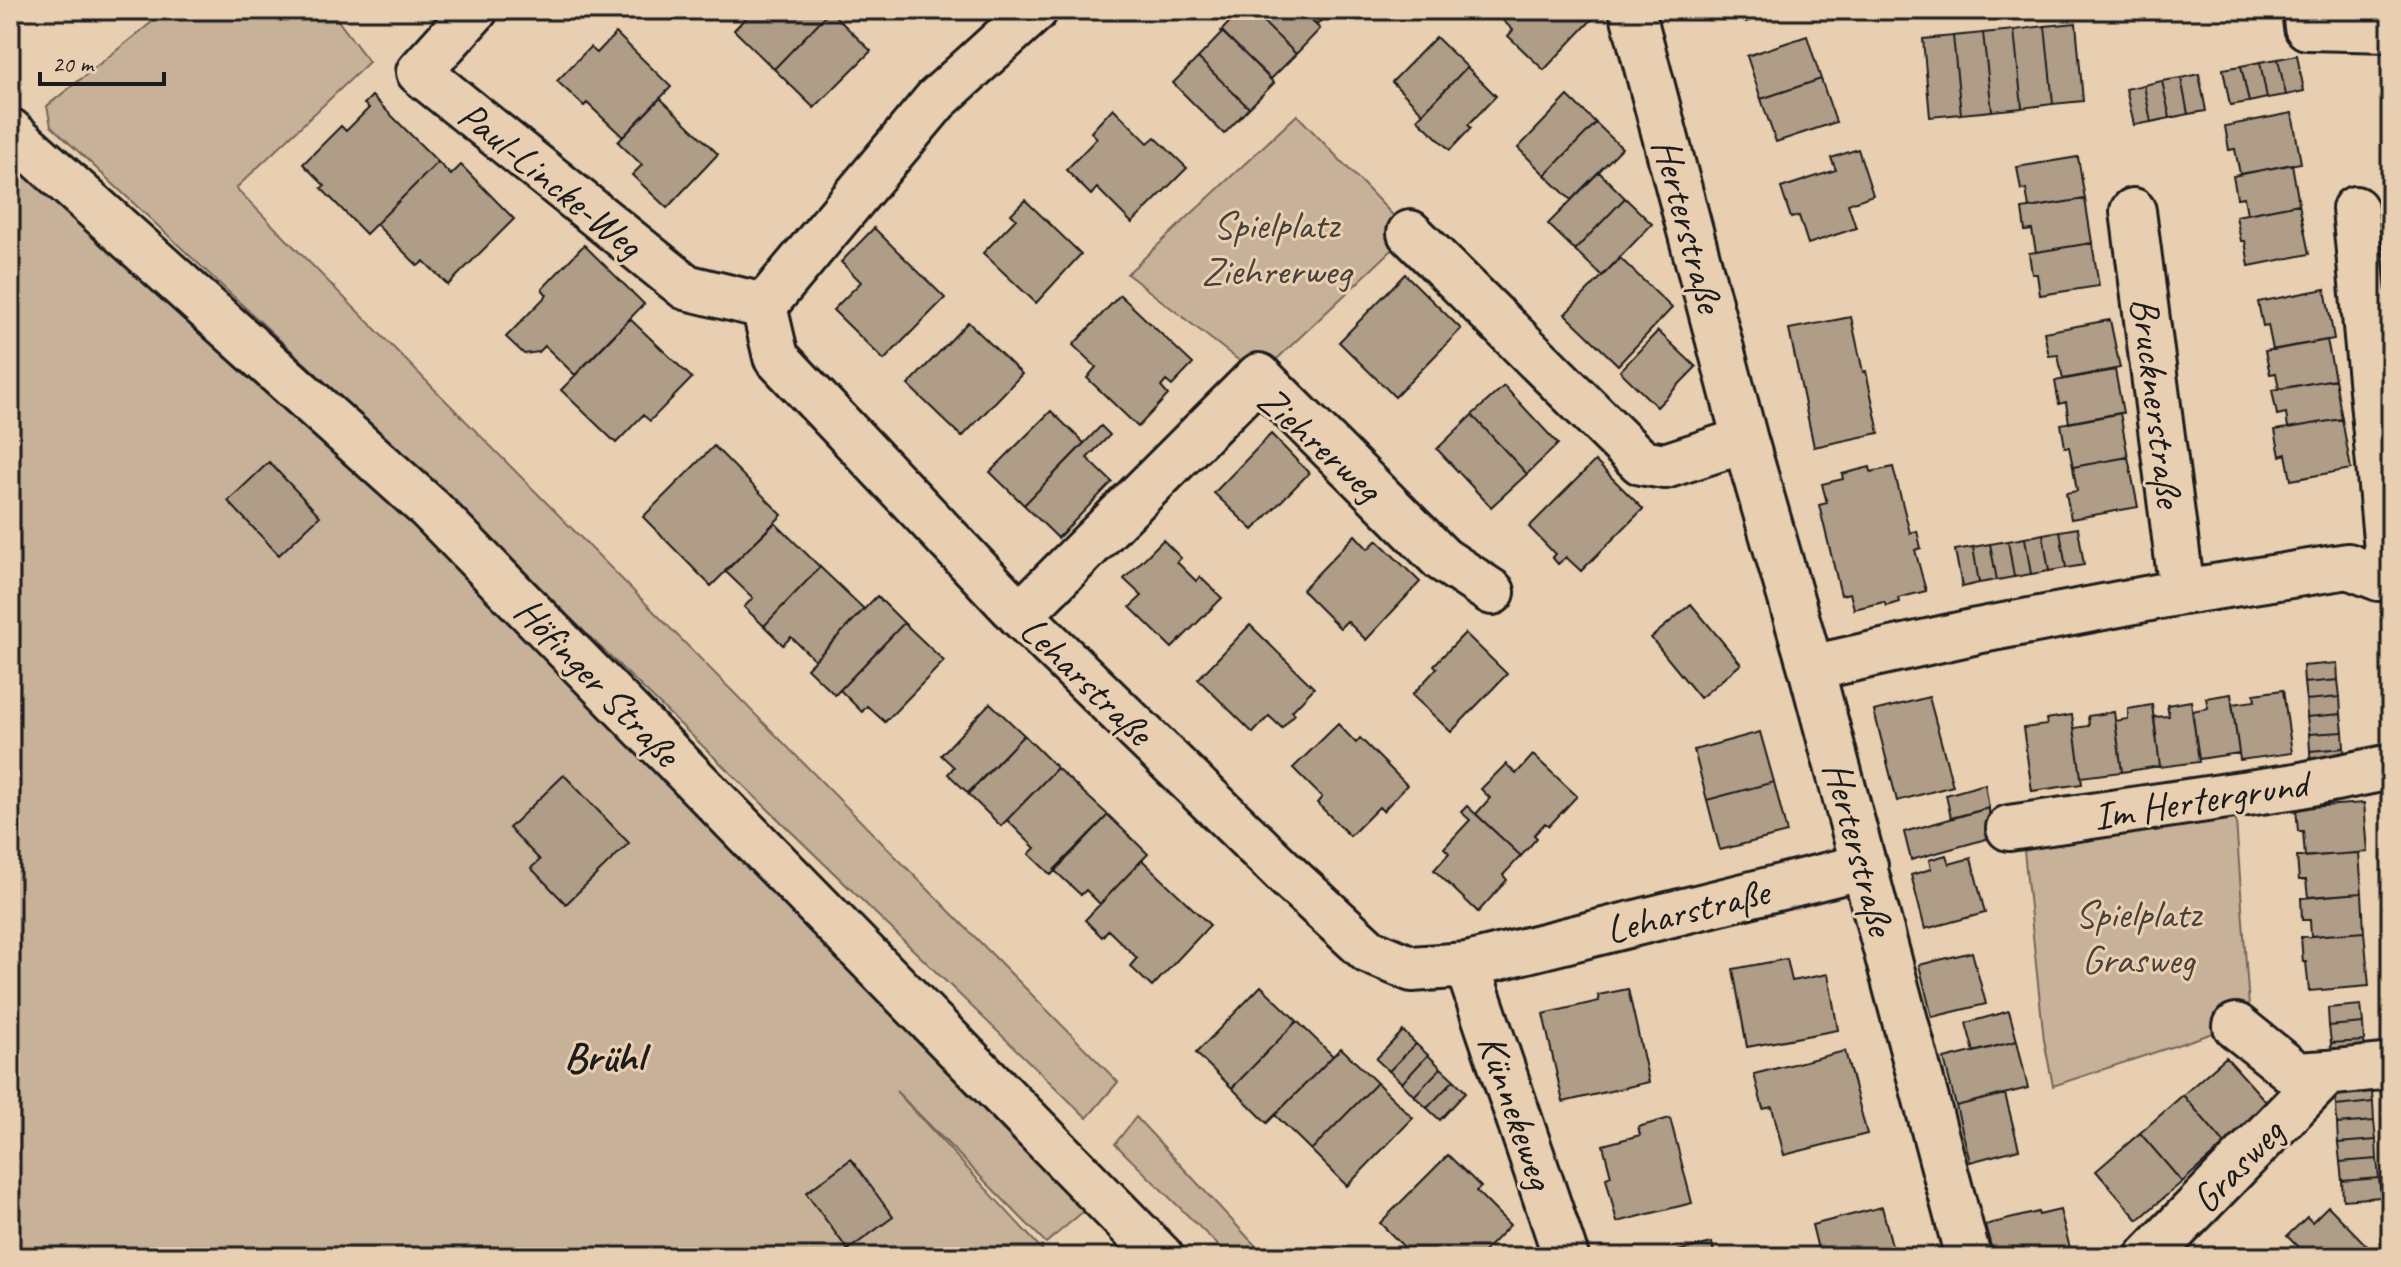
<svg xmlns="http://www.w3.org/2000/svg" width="2401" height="1267" viewBox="0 0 2401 1267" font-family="Caveat,sans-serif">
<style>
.green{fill:#c7b199;stroke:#72665a;stroke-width:2}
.building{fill:#b09d88;stroke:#1c1c1c;stroke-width:2}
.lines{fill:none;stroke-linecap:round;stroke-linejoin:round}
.minor-casing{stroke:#1c1c1c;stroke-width:50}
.minor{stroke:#e9cfb1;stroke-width:44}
.labels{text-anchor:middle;stroke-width:6;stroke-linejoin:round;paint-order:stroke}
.street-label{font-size:40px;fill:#1c1c1c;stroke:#e9cfb1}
.park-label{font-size:40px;fill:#47413b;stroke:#e9cfb1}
.neighbourhood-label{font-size:42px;font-weight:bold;fill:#1c1c1c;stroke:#e9cfb1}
</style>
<rect width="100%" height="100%" fill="#e9cfb1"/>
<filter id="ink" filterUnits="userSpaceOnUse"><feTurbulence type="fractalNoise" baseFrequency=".0125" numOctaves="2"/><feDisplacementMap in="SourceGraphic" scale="16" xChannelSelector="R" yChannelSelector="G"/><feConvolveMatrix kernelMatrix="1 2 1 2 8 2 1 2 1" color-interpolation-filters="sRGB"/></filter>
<g filter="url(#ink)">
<path class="green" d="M167,10H330L369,62L236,188L1118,1082L1087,1118L372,426L51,126L47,106Z
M1297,115L1410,233L1259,376L1127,274Z
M10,131L430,509L1091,1205L1046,1243L896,1091L1049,1257H10Z
M2235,806L2250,1021L2053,1086L2044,1040L2024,851Z
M1136,1117L1266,1257H1230L1115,1144Z"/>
<path class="building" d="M753,10H829L830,11L774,69L734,30Z
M1241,10H1251L1296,54L1271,79L1221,31Z
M1251,10H1301L1320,29L1296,54Z
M1301,10H1332L1317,25Z
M1492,10H1595L1598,13L1544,70L1508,36L1513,30Z
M1742,10H1783L1746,22Z
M830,11L871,51L814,108L774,69Z
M2076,23L2083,101L2053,104L2045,26Z
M2045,26L2053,104L2022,108L2014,30Z
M2014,30L2022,108L1992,111L1983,33Z
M1223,32L1274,83L1249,108L1198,58Z
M616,33L671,87L623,137L587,103L584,106L557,81L590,47L597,53Z
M1983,33L1992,111L1961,114L1953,36Z
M1807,36L1821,79L1761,99L1747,56Z
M1953,36L1961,114L1930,117L1923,39Z
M1436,37L1467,67L1423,113L1392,82Z
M2297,55L2304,91L2286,95L2278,59Z
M1198,58L1249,108L1224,134L1173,83Z
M2278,59L2286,95L2267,98L2260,62Z
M2260,62L2267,98L2249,102L2241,66Z
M2241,66L2249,102L2230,105L2223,69Z
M1467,67L1496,96L1468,125L1471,128L1450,150L1417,119Z
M2199,74L2206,111L2188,114L2181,78Z
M2181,78L2188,114L2170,118L2162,81Z
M1821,79L1836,122L1776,142L1761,99Z
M2162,81L2170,118L2151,122L2144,85Z
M2144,85L2151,122L2134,125L2126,89Z
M372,96L438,162L366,234L321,188L325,186L303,164L341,126L346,131L369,108L364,104Z
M1568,96L1596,123L1545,175L1518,148Z
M660,98L718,154L667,208L632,175L642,165L618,142Z
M1113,108L1148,143L1155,137L1187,168L1132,223L1097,188L1091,195L1066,170L1097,138L1091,132Z
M2292,113L2301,163L2240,174L2235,149L2229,150L2225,126Z
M1596,123L1622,148L1571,200L1545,175Z
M1858,149L1873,195L1848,204L1856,228L1808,244L1799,216L1791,218L1781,188L1836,170L1831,158Z
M2078,157L2085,199L2029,208L2026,189L2021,190L2017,167Z
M438,162L451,175L461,165L514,219L448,285L424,261L418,266L376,224Z
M2292,164L2299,204L2247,214L2244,197L2237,198L2233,176Z
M1599,172L1625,198L1575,250L1548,224Z
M1625,198L1652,224L1602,276L1575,250Z
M2085,199L2092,243L2036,252L2032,230L2025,231L2022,209Z
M1025,200L1081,254L1036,303L983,253L1016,219L1011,214Z
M2299,204L2309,254L2249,266L2245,241H2241L2236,216Z
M874,228L945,298L884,360L833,310L861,282L841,262Z
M2092,243L2099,286L2040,295L2037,274H2032L2029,253Z
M584,245L644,304L575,375L545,346L539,352L524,354L506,337L547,295L542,289Z
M1620,258L1672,308L1618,365L1565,314Z
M1405,274L1461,329L1395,397L1339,342Z
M2325,289L2334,339L2273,350L2268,325L2263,326L2258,302Z
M1120,295L1193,364L1172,386L1166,381L1161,387L1168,395L1138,427L1087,378L1096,367L1073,345Z
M1851,317L1863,372L1866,371L1879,433L1814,447L1789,329Z
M630,319L692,378L650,421L643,415L616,443L561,390Z
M2110,320L2120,368L2063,379L2058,355L2049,356L2044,332Z
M968,322L1022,374L962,437L908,385Z
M1658,331L1696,367L1657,407L1620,371Z
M2327,340L2335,379L2279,389L2276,373L2270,374L2265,351Z
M2115,370L2123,413L2069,423L2066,402L2059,404L2055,381Z
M2335,379L2342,419L2288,428L2286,413L2277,415L2272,390Z
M1504,386L1558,444L1527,474L1472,415Z
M1051,411L1084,443L1024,505L990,472Z
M2120,413L2128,457L2073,467L2069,447H2065L2061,424Z
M1472,415L1527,474L1491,507L1437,449Z
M2342,419L2351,469L2291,480L2286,454L2280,456L2275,430Z
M1101,426L1110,435L1087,458L1112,482L1058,538L1024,505Z
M1271,434L1309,473L1253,530L1214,493Z
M714,446L782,515L711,586L643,517Z
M2128,457L2138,507L2071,519L2066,493L2077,491L2073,467Z
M1595,461L1643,509L1581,571L1566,557L1558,564L1552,557L1555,554L1529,527Z
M269,462L320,516L279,555L228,501Z
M1870,467L1871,472L1893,467L1910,533L1917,531L1921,548L1915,550L1926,591L1898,598L1899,602L1886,606L1884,602L1854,609L1850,593L1841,595L1819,505L1827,503L1822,484L1843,479L1842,474Z
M775,523L820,567L764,626L744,607L753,598L725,571Z
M2078,528L2084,565L2066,568L2060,531Z
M2060,531L2066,568L2049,571L2043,534Z
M2043,534L2049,571L2031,574L2025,538Z
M1355,535L1368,549L1377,540L1420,582L1366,640L1347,621L1340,628L1302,590Z
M2025,538L2031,574L2014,577L2008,541Z
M1163,540L1181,558L1177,562L1196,581L1200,577L1222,598L1172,648L1130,607L1142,596L1124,579Z
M2008,541L2014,577L1997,580L1990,544Z
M1990,544L1997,580L1979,583L1973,547Z
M1973,547L1979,583L1962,587L1955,550Z
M820,567L864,609L815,660L791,637L783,645L764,626Z
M877,596L904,623L835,695L807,668Z
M1691,604L1741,664L1700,698L1651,638Z
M904,623L944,661L885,722L867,706L862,712L840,690Z
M1250,625L1314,688L1292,711L1295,714L1282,728L1269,716L1253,733L1198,679Z
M1465,633L1507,674L1451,732L1412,695L1437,668L1434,665Z
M2337,663L2338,680L2304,683L2303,666Z
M2338,680L2340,697L2306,700L2304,683Z
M2283,690L2292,753L2240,760L2232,704L2255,701L2254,694Z
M2231,694L2239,753L2199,759L2192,711L2208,708L2206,698Z
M1929,697L1953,786L1897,801L1874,711Z
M2340,697L2341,714L2307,717L2306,700Z
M2191,701L2199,762L2160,767L2154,717L2169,716L2167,705Z
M990,703L1024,735L968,793L948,774L954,767L941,755Z
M2152,705L2160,766L2122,772L2115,721L2128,719V709Z
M2114,712L2122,772L2081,777L2074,728L2089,726L2088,716Z
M2341,714L2343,732L2309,734L2307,717Z
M2072,715L2082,784L2032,791L2023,728L2047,725L2046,719Z
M1338,724L1356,743L1360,738L1407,785L1383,811L1379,807L1350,836L1317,803L1322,797L1293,768Z
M1760,732L1774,782L1707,800L1694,750Z
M2343,732L2344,748L2310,751L2309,734Z
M1024,735L1057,768L1001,826L968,794Z
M2344,748L2345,765L2311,768L2310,751Z
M1533,755L1577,796L1549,826L1545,823L1534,835L1537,838L1521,856L1476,814L1490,798L1481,789L1506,764L1516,774Z
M1057,768L1108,815L1051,875L1029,854L1035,848L1007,820Z
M564,775L629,843L566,904L531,868L540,860L509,828Z
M1774,782L1787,833L1720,850L1707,800Z
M1985,784L1989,808L1951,818L1946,795Z
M2364,803L2368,852L2305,857L2303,831H2298L2296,808Z
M1467,806L1521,856L1503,875L1507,880L1478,912L1434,870L1449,853L1444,848L1470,820L1461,812Z
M1989,808L1990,838L1911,860L1904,832Z
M1108,815L1148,854L1100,904L1086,890L1081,895L1054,870Z
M2359,853L2362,893L2308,897L2306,880H2299L2297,857Z
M1946,855L1949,864L1971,858L1985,913L1925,929L1911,875L1931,869L1929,860Z
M1142,860L1210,925L1152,987L1130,966L1137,958L1108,930L1102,937L1085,920Z
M2362,893L2364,932L2311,936L2310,920H2302L2301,898Z
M2364,932L2369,986L2309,991L2306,962H2303L2301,937Z
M1972,952L1986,1004L1932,1017L1919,965Z
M1787,959L1792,981L1828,974L1838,1030L1747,1047L1733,969Z
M1261,986L1297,1021L1232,1088L1196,1053Z
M1628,989L1649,1082L1563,1102L1543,1014L1599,1001L1598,995Z
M2361,1005L2363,1023L2329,1026L2328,1008Z
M2009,1011L2017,1041L1974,1052L1966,1023Z
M1297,1021L1333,1056L1267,1123L1232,1088Z
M2363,1023L2364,1041L2331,1043L2329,1026Z
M1403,1031L1416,1044L1389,1071L1376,1059Z
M2017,1041L2028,1088L1956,1106L1944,1059Z
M2364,1041L2366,1058L2332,1061L2331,1043Z
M1416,1044L1428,1055L1402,1083L1389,1071Z
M1341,1048L1377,1083L1311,1150L1275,1115Z
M1845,1051L1867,1134L1784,1155L1772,1107L1763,1109L1754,1074Z
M1428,1055L1441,1068L1414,1096L1402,1083Z
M2226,1057L2269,1105L2225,1144L2183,1095Z
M1441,1068L1454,1080L1427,1108L1414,1096Z
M1454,1080L1466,1092L1440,1120L1427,1108Z
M1377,1083L1413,1118L1347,1186L1311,1150Z
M2371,1084L2373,1102L2336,1106L2334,1086Z
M2005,1094L2019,1149L1970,1162L1956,1106Z
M2183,1095L2225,1144L2182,1182L2140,1133Z
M2373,1102L2374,1121L2337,1124L2336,1106Z
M1670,1118L1692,1203L1617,1222L1606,1178L1611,1176L1603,1145L1640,1135L1638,1127Z
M2374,1121L2376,1140L2338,1143L2337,1124Z
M2140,1133L2182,1182L2138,1220L2096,1171Z
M2376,1140L2377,1159L2340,1162L2338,1143Z
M1448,1155L1481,1187L1476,1191L1510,1225L1479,1257H1414L1380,1223Z
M851,1159L893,1217L848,1250L806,1193Z
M2377,1159L2379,1178L2342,1181L2340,1162Z
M2379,1178L2381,1197L2343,1200L2342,1181Z
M2328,1206L2374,1253L2370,1257H2308L2287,1236L2307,1217L2312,1222Z
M1882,1207L1895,1257H1820L1812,1225Z
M2060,1210L2072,1256L1994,1257L1985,1225L2038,1212L2039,1215Z
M1712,1243L1715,1257H1680L1678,1251Z"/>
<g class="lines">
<defs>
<path id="minor" d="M475,10L419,72L686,287L764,306
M1035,10L936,100L764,306L776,357L1020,615L1292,880L1369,951L1412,969L1467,965L1865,866
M1632,10L1745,440L1811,668L1968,1257
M2305,10L2307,27L2391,29
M10,131L430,509L1161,1257
M2355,209L2387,550L2379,578
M2133,211L2182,592
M1410,233L1641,462L1665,466L1745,440
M1020,615L1259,376L1442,559L1492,592
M1811,668L1977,631L2182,592L2348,566L2379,578
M2009,828L2296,786L2391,767
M1467,965L1566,1257
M2236,1026L2297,1075L2327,1073
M2148,1257L2327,1073L2391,1066"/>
</defs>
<use href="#minor" class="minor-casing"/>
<use href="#minor" class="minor"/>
</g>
</g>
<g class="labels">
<g class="street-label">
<text transform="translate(551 179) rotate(39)" y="14">Paul-Lincke-Weg</text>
<text transform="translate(1689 225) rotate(75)" y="14">Herterstraße</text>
<text transform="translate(2158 402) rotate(83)" y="14">Brucknerstraße</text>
<text transform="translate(1320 443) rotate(42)" y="14">Ziehrerweg</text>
<text transform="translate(1087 680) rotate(44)" y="14">Leharstraße</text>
<text transform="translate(598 681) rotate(46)" y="14">Höfinger Straße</text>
<text transform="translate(2200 799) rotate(-9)" y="14">Im Hertergrund</text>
<text transform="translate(1860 848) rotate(75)" y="14">Herterstraße</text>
<text transform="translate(1687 910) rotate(-14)" y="14">Leharstraße</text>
<text transform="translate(1517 1111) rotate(71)" y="14">Künnekeweg</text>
<text transform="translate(2237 1165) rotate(-46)" y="14">Grasweg</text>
</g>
<g class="park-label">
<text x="1276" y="238">Spielplatz<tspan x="1276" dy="46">Ziehrerweg</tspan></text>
<text x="2138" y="927">Spielplatz<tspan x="2138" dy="46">Grasweg</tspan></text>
</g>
<g class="neighbourhood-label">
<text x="604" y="1071">Brühl</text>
</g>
</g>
<rect width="2401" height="1267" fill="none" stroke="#e9cfb1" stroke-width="40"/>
<rect x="20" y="20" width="2361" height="1227" fill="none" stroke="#1c1c1c" stroke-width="3" filter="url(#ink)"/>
<path d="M40 72v12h124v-12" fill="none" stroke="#1c1c1c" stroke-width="4"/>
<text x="52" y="72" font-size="24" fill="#1c1c1c" stroke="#e9cfb1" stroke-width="6" paint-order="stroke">20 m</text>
</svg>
